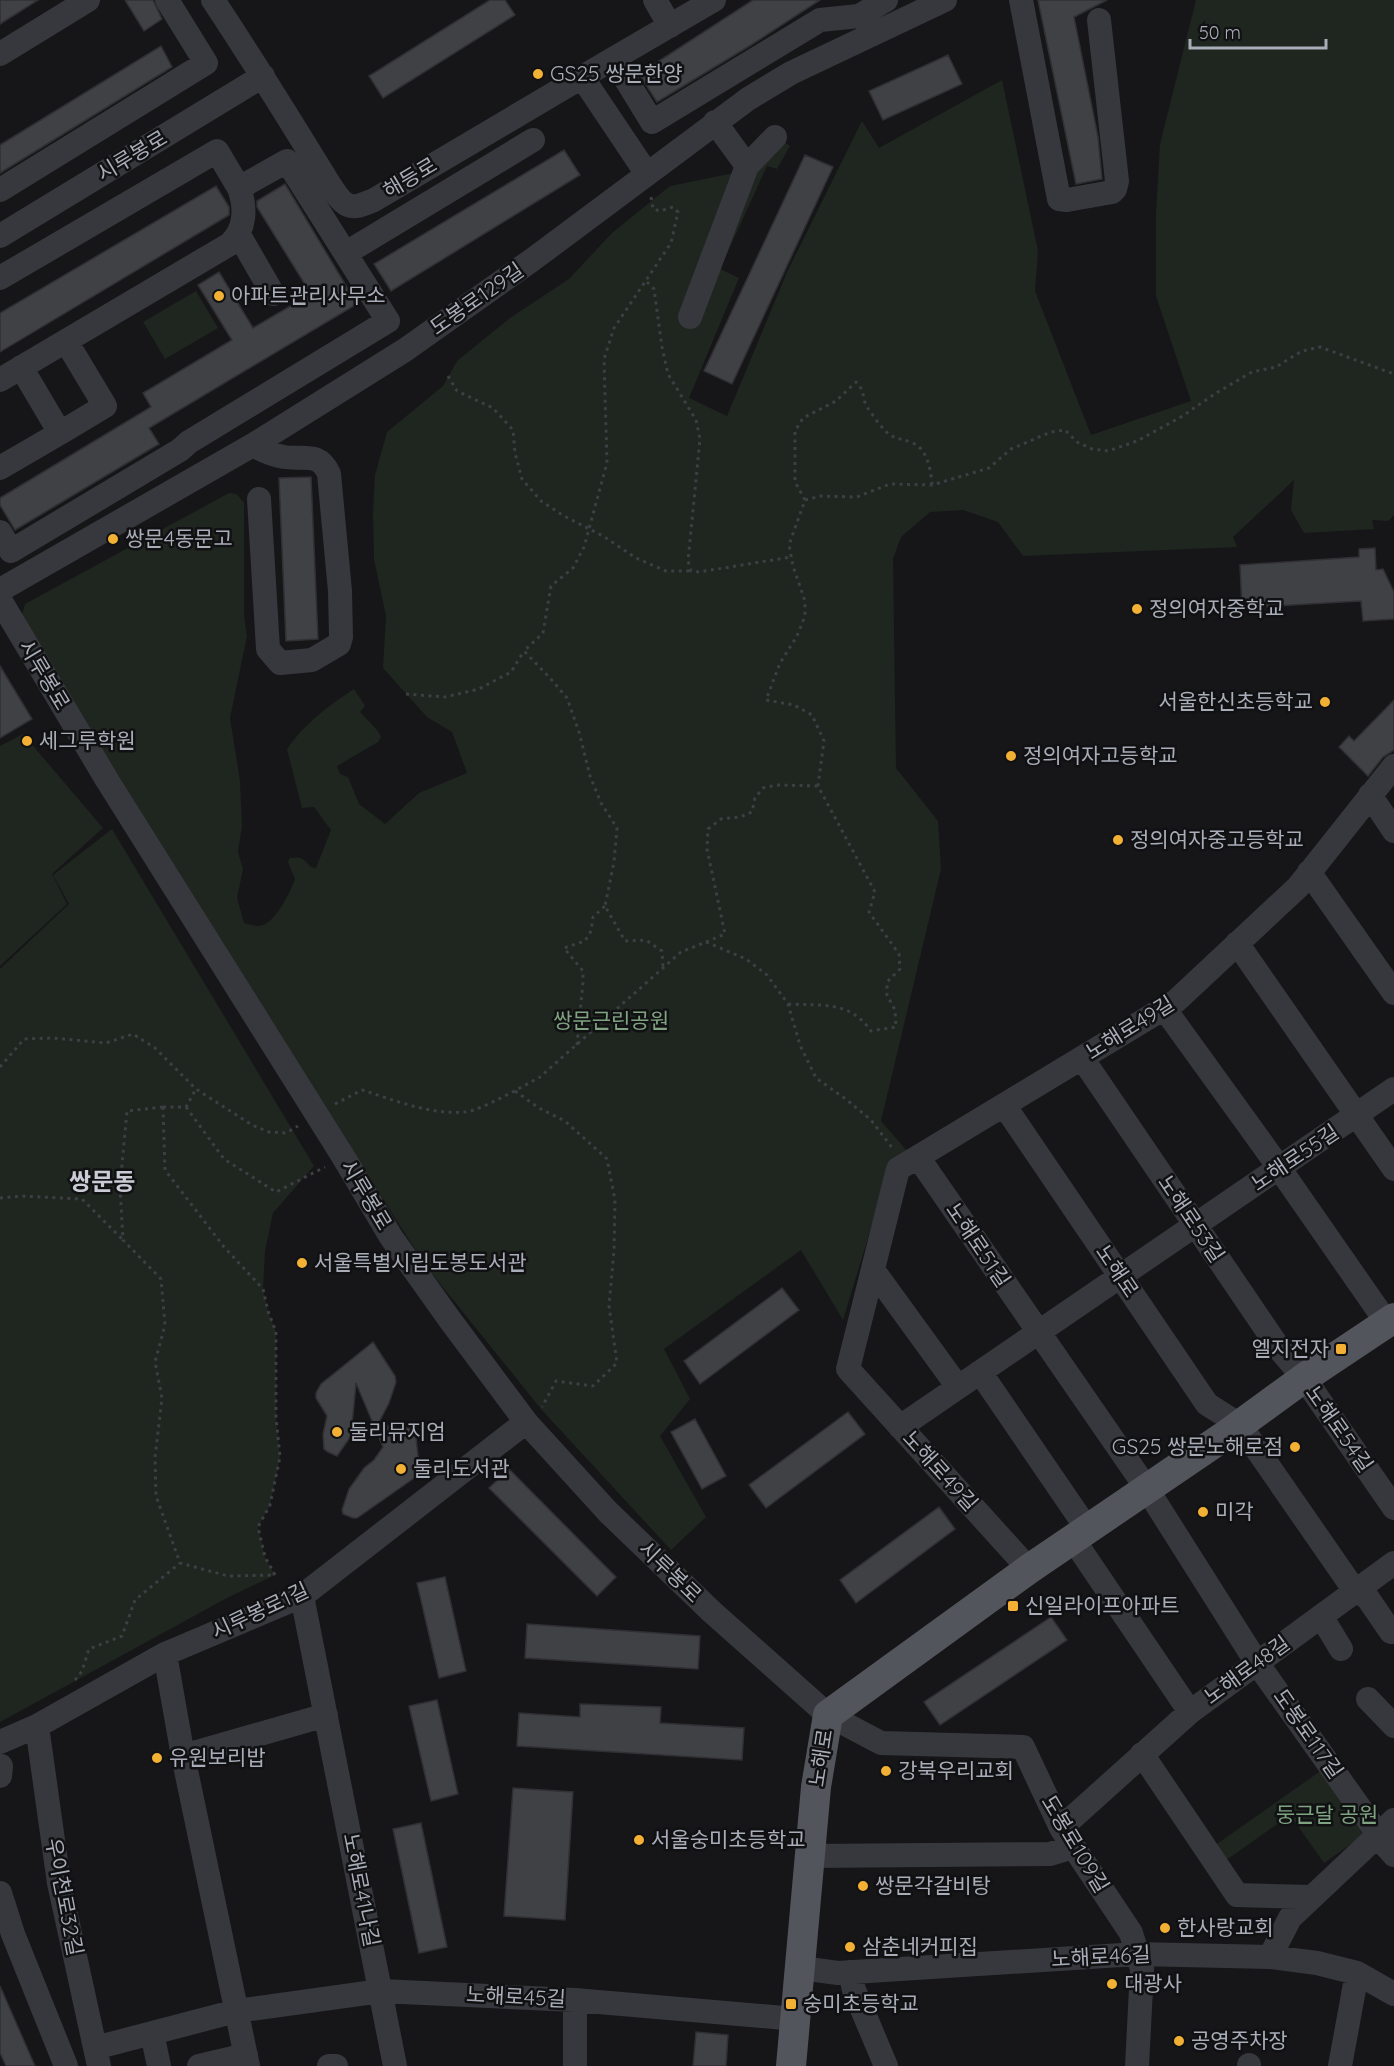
<svg xmlns="http://www.w3.org/2000/svg" width="1394" height="2066" viewBox="0 0 1394 2066" font-family="Quicksand,'Noto Sans KR',sans-serif">
<style>
.green{fill:#1e261f}
.building{fill:#404145;stroke:#303034;stroke-width:1.5}
.lines{fill:none;stroke-linecap:round;stroke-linejoin:round}
.path{stroke:#3d3f44;stroke-width:3;stroke-dasharray:3 4.5;stroke-linecap:butt}
.minor{stroke:#37383d;stroke-width:24}
.major{stroke:#53555c;stroke-width:30}
.poi-dot{fill:#f2b134;stroke:#111113;stroke-width:2}
.labels{text-anchor:middle;stroke-width:5;stroke-linejoin:round;paint-order:stroke}
.poi-label{font-size:21px;fill:#a8adb8;stroke:#111113;text-anchor:start}
.street-label{font-size:21px;fill:#a8adb8;stroke:#111113}
.park-label{font-size:21px;fill:#7fa381;stroke:#111113}
.quarter-label{font-size:24px;font-weight:bold;fill:#c9ccd4;stroke:#111113}
</style>
<rect width="100%" height="100%" fill="#161618"/>
<path class="green" d="M1196,0H1394V515L1388,521L1372,520L1374,529L1304,533L1291,510L1294,480L1233,537L1237,547L1023,556L998,522L963,510L930,512L901,537L893,559L896,768L938,821L941,869L881,1121L908,1152L887,1163L886,1179L843,1320L801,1250L664,1349L690,1399L660,1436L706,1517L671,1550L541,1409L425,1265L19,625L25,604L229,493L237,494L244,503V617L247,636L230,718L240,781L242,826L238,852L243,869L237,898L244,923C248,924 255,926 259,926C275,925 290,892 295,879L288,862L290,858C301,856 304,859 311,867L316,868L331,830L314,807L302,808L287,749C303,725 329,705 354,689L365,706L360,712L378,731L381,737L378,742L337,766L340,774L348,777L359,804L385,824L419,793L467,773L452,732L427,717L383,668L386,616L374,559L373,513L375,475L387,432L443,386L457,361L510,318L569,279L612,233L670,186L749,170L779,139L790,146L777,169L767,166L720,269L739,278L689,398L727,416L788,270L862,121L879,148L1002,80L1038,251L1035,291L1091,435L1191,401L1156,296V213L1160,144Z
M196,291L218,328L165,359L143,322Z
M23,734L103,828L52,874L67,904L0,966V746Z
M112,829L314,1166L273,1213L265,1251L263,1289L268,1311L276,1332V1417L280,1457L270,1505L258,1527L265,1557L275,1575L227,1598L0,1722V969L69,904L53,875Z
M1329,1765L1374,1828L1324,1863L1290,1815L1225,1861L1214,1846Z"/>
<path class="building" d="M0,0H38L0,24Z
M125,0H153L162,19L144,31Z
M490,0H505L515,15L383,98L369,76Z
M753,0H820L751,45L657,102L639,74Z
M1038,0H1107L1074,17L1098,137L1102,179L1076,184Z
M161,46L172,67L0,173V145Z
M948,55L962,84L883,120L869,91Z
M564,150L580,175L391,291L374,264Z
M805,155L833,167L732,384L704,371Z
M285,184L357,304L149,428L159,444L15,530L0,505V498L151,407L143,393L232,340L198,285L219,272L253,328L311,294L257,207V201Z
M216,186L229,207V215L0,352V313Z
M311,477L318,639L286,641L279,478Z
M1375,548L1376,570L1383,569L1394,592V619L1363,621L1361,601L1242,608L1240,565L1359,557V549Z
M0,666L32,719L0,738Z
M1394,700V750L1383,757L1368,776L1339,747L1349,736L1354,741Z
M782,1288L799,1310L700,1384L684,1361Z
M373,1342L395,1376L396,1382L389,1403L378,1424L415,1429L420,1474L357,1518H353L343,1514L342,1510L349,1489L364,1468L374,1460L383,1447L356,1383L351,1436L337,1456L328,1452L324,1449L323,1434L327,1416L316,1398V1393L321,1384Z
M848,1412L865,1434L766,1508L749,1485Z
M695,1419L726,1476L702,1489L671,1432Z
M509,1469L616,1577L597,1596L489,1488Z
M939,1507L955,1529L856,1603L840,1580Z
M445,1577L466,1671L439,1678L417,1583Z
M1051,1617L1067,1640L940,1725L924,1702Z
M527,1624L700,1636L698,1669L525,1658Z
M437,1700L458,1794L431,1801L409,1706Z
M580,1704L661,1707L660,1723L744,1728L742,1760L517,1746L519,1713L580,1717Z
M513,1788L573,1792L565,1920L504,1916Z
M421,1823L447,1947L419,1953L393,1829Z
M0,1986L35,2066H6L0,2053Z
M696,2032L728,2035L726,2066H693Z"/>
<g class="lines">
<path class="path" d="M651,197L653,209L660,211L673,207L678,212L671,243L614,328L604,359L607,463L584,547L573,568L551,586L543,633L524,651L550,678L567,698L579,732L590,776L601,803L617,828L614,862L605,906L625,941L646,940L662,951L663,967
M647,282L654,289L662,347L668,374L696,420L700,439L688,561L691,571L699,572L791,557
M448,376L457,391L493,408L513,430L515,453L522,479L541,501L564,516L603,536L636,558L666,571H691
M805,500L795,482V431L803,418L836,401L856,382C866,392 861,396 867,407C871,413 876,420 881,426C893,441 899,437 913,443C928,450 931,471 932,485
M406,694L445,697L479,689L511,672L524,651
M706,942L725,934L707,849L708,829L721,819L740,817L752,812L755,798L763,788L777,785L818,786
M788,1004C822,1006 849,1000 871,1031L896,1027L895,1010L887,995V982L900,969L899,954L869,912L875,892L818,786L824,741L812,715L794,705L766,700L780,663L797,636L805,616V601L793,566L789,545L805,500L821,496L857,497L890,484L932,485L989,468L1011,449L1051,432L1065,430L1077,442L1092,449L1108,451L1137,441L1181,417L1216,393L1252,372L1276,367L1302,351L1320,347L1394,374
M577,1045L583,982V971L564,948L585,941L591,931L593,917L605,906
M0,1067L24,1039L53,1038L106,1043L133,1034L155,1048L196,1089L252,1125L269,1132L286,1133L298,1126
M515,1091L539,1108L565,1121L607,1159L615,1200L614,1250L609,1306L617,1363L593,1386L556,1381L542,1407
M335,1104L362,1090C394,1100 430,1115 465,1112C480,1111 525,1085 540,1077L681,952L706,942L746,959L767,975L788,1004L800,1045L816,1078L847,1100L871,1120L893,1149
M163,1107L165,1170L224,1247L263,1289L268,1311L276,1332V1417L280,1457L270,1505L258,1527L265,1557L275,1575L228,1576L180,1563L156,1496L155,1457L162,1398L155,1362L165,1325L161,1279L123,1240L120,1186L127,1111Z
M163,1107H186L196,1089
M186,1107L224,1159L276,1192L325,1167
M0,1198L22,1196L82,1199L122,1239
M75,1680L82,1671L89,1649L122,1636L135,1600L180,1563"/>
<path class="minor" d="M213,0C250,56 285,112 320,169C325,177 339,202 348,205C357,209 366,203 374,200L582,77L647,174
M655,0L670,26
M1021,0L1059,199L1067,200L1112,192L1115,189L1117,181L1099,20
M0,54L88,0
M614,60L652,122L820,20L859,16L886,0
M582,77L714,0
M747,166L775,137
M0,190L206,63L167,0
M239,235L273,294
M0,236L263,76
M346,253L533,140
M0,278L217,151L239,188
M690,317L747,166L715,122
M0,380L230,244C246,229 246,207 239,188L287,161L388,321L189,442L180,450L11,551L0,532
M60,433L105,406L66,341
M253,445C263,451 273,455 284,457C304,460 319,451 329,474L340,591L341,637L339,644L312,660L280,663L268,649L259,499
M0,468L60,433L21,367
M0,590L253,445L405,350L532,260L748,99L791,73L945,0
M0,600L107,780L344,1158L391,1237L450,1320L526,1422L608,1512L712,1612L828,1715L881,1743L1023,1747L1061,1828L1131,1933L1142,1969L1137,2066
M1370,795L1394,831
M1309,872L1394,993
M1237,943L1394,1169
M1164,1008L1273,1159L1387,1323
M1082,1058L1281,1351L1304,1378L1394,1508
M1004,1105L1207,1404L1240,1425L1355,1591L1367,1597L1391,1632L1394,1630
M918,1157L1147,1489L1257,1663L1374,1828L1377,1836L1394,1855
M873,1270L958,1387
M980,1372L1088,1530
M900,1427L1394,1089
M1073,1539L1190,1712
M1029,1569L848,1369L898,1169L1176,1001L1298,887L1394,766
M302,1596L395,2066
M1321,1616L1341,1649
M165,1654L183,1756L248,2066
M1368,1699L1394,1726
M37,1726L59,1883L99,2066
M0,1742L37,1726L165,1654L302,1596L526,1422
M1142,1754L1237,1895L1311,1897
M183,1756L326,1715
M0,1776L1,1766
M1061,1828L1190,1712L1394,1563
M810,1856L1050,1854L1073,1847
M0,1893L13,1934L66,2066
M1270,1957L1290,1918L1394,1820
M801,1968L838,1973L1137,1954L1270,1957L1317,1963L1357,1973L1394,1994
M850,1972L854,1990L886,2066
M152,2033L159,2066
M95,2048L236,2011L381,1991L575,2000L796,2019
M1249,2065V2066
M199,2066L246,2055
M329,2066H336
M575,2066V2000
M1340,2066L1357,1973"/>
<path class="major" d="M791,2066L816,1787L828,1715L1029,1569L1223,1437L1304,1378L1394,1318"/>
</g>
<g class="poi-dot">
<circle cx="538" cy="74" r="6"/>
<circle cx="219" cy="296" r="6"/>
<circle cx="113" cy="539" r="6"/>
<circle cx="1137" cy="609" r="6"/>
<circle cx="1325" cy="702" r="6"/>
<circle cx="27" cy="741" r="6"/>
<circle cx="1011" cy="756" r="6"/>
<circle cx="1118" cy="840" r="6"/>
<circle cx="302" cy="1263" r="6"/>
<rect x="1335" y="1343" width="12" height="12" rx="3"/>
<circle cx="337" cy="1432" r="6"/>
<circle cx="1295" cy="1447" r="6"/>
<circle cx="401" cy="1469" r="6"/>
<circle cx="1203" cy="1512" r="6"/>
<rect x="1007" y="1600" width="12" height="12" rx="3"/>
<circle cx="157" cy="1758" r="6"/>
<circle cx="886" cy="1771" r="6"/>
<circle cx="639" cy="1840" r="6"/>
<circle cx="863" cy="1886" r="6"/>
<circle cx="1165" cy="1928" r="6"/>
<circle cx="850" cy="1947" r="6"/>
<circle cx="1112" cy="1984" r="6"/>
<rect x="785" y="1998" width="12" height="12" rx="3"/>
<circle cx="1179" cy="2041" r="6"/>
</g>
<g class="labels">
<g class="poi-label">
<text x="550" y="81">GS25 쌍문한양</text>
<text x="231" y="303">아파트관리사무소</text>
<text x="125" y="546">쌍문4동문고</text>
<text x="1149" y="616">정의여자중학교</text>
<text x="1313" y="709" text-anchor="end">서울한신초등학교</text>
<text x="39" y="748">세그루학원</text>
<text x="1023" y="763">정의여자고등학교</text>
<text x="1130" y="847">정의여자중고등학교</text>
<text x="314" y="1270">서울특별시립도봉도서관</text>
<text x="1329" y="1356" text-anchor="end">엘지전자</text>
<text x="349" y="1439">둘리뮤지엄</text>
<text x="1283" y="1454" text-anchor="end">GS25 쌍문노해로점</text>
<text x="413" y="1476">둘리도서관</text>
<text x="1215" y="1519">미각</text>
<text x="1025" y="1613">신일라이프아파트</text>
<text x="169" y="1765">유원보리밥</text>
<text x="898" y="1778">강북우리교회</text>
<text x="651" y="1847">서울숭미초등학교</text>
<text x="875" y="1893">쌍문각갈비탕</text>
<text x="1177" y="1935">한사랑교회</text>
<text x="862" y="1954">삼춘네커피집</text>
<text x="1124" y="1991">대광사</text>
<text x="803" y="2011">숭미초등학교</text>
<text x="1191" y="2048">공영주차장</text>
</g>
<g class="street-label">
<text transform="translate(132 156) rotate(-31)" y="7">시루봉로</text>
<text transform="translate(410 178) rotate(-31)" y="7">해등로</text>
<text transform="translate(477 299) rotate(-35)" y="7">도봉로129길</text>
<text transform="translate(44 675) rotate(59)" y="7">시루봉로</text>
<text transform="translate(1130 1028) rotate(-32)" y="7">노해로49길</text>
<text transform="translate(1295 1158) rotate(-34)" y="7">노해로55길</text>
<text transform="translate(366 1195) rotate(59)" y="7">시루봉로</text>
<text transform="translate(1191 1219) rotate(56)" y="7">노해로53길</text>
<text transform="translate(978 1245) rotate(56)" y="7">노해로51길</text>
<text transform="translate(1117 1271) rotate(56)" y="7">노해로</text>
<text transform="translate(1339 1429) rotate(55)" y="7">노해로54길</text>
<text transform="translate(940 1471) rotate(48)" y="7">노해로49길</text>
<text transform="translate(670 1572) rotate(44)" y="7">시루봉로</text>
<text transform="translate(260 1611) rotate(-25)" y="7">시루봉로1길</text>
<text transform="translate(1247 1670) rotate(-36)" y="7">노해로48길</text>
<text transform="translate(1308 1734) rotate(55)" y="7">도봉로117길</text>
<text transform="translate(821 1758) rotate(-81)" y="7">노해로</text>
<text transform="translate(1075 1844) rotate(59)" y="7">도봉로109길</text>
<text transform="translate(361 1890) rotate(79)" y="7">노해로41나길</text>
<text transform="translate(64 1897) rotate(79)" y="7">우이천로32길</text>
<text transform="translate(1101 1957) rotate(-3)" y="7">노해로46길</text>
<text transform="translate(516 1997) rotate(3)" y="7">노해로45길</text>
</g>
<g class="park-label">
<text x="611" y="1028">쌍문근린공원</text>
<text x="1327" y="1822">둥근달 공원</text>
</g>
<g class="quarter-label">
<text x="102" y="1190">쌍문동</text>
</g>
</g>
<path d="M1190 39v9h136v-9" fill="none" stroke="#a8adb8" stroke-width="3"/>
<text x="1199" y="39" font-size="18" fill="#a8adb8" stroke="#111113" stroke-width="4.5" paint-order="stroke">50 m</text>
</svg>
